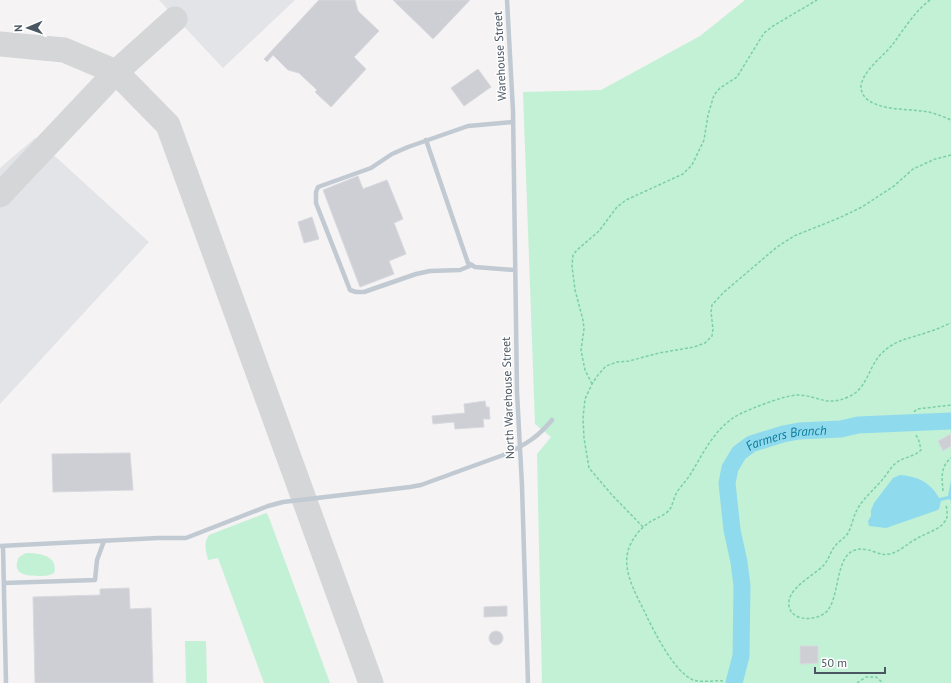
<svg xmlns="http://www.w3.org/2000/svg" width="951" height="683" viewBox="0 0 951 683" font-family="'PT Sans',sans-serif">
<style>
.airport{fill:#e2e4e7}
.green{fill:#c3f1d5}
.water{fill:#90daee}
.lines{fill:none;stroke-linecap:round;stroke-linejoin:round}
.river{stroke:#90daee;stroke-width:17}
.taxiway{stroke:#d5d6d8;stroke-width:25}
.building{fill:#cdcfd5;stroke:#d7d9de}
.path{stroke:#7ad0a6;stroke-width:1.5;stroke-dasharray:3 2;stroke-linecap:butt}
.service{stroke:#c1cad2;stroke-width:4.5}
.labels{text-anchor:middle;stroke-width:3;stroke-linejoin:round;paint-order:stroke}
.street-label{font-size:12px;fill:#4a5661;stroke:#fff}
.water-label{font-size:13px;font-style:italic;fill:#0c7c9b;stroke:#fff}
</style>
<rect width="100%" height="100%" fill="#f5f3f3"/>
<path class="airport" d="M159,0H295L223,68Z
M35,138L149,242L0,404V168Z"/>
<path class="green" d="M745,0H951V683H542L537,454L551,437L535,424L523,92L601,90L700,36Z
M266,513L268,515L330,683H264L218,558L208,560C206,551 203,543 209,535Z
M26,553C38,553 59,555 54,573C49,576 44,576 38,576C25,576 11,574 19,557Z
M185,641H206L207,683H186Z"/>
<path class="water" d="M900,475C918,476 931,483 939,498L948,496L951,480V501L949,499L941,501L939,509L935,511L886,528L869,526L868,521L871,516V510L874,503L893,478Z"/>
<g class="lines">
<path class="river" id="s1" d="M734,683L741,656L742,586L739,562L732,530L727,483L730,468L739,453L751,444L783,434L799,431L841,429L858,425L951,421"/>
<path class="taxiway" d="M0,44L64,50L116,72L175,19
M0,195L116,72L168,125L371,683"/>
</g>
<path class="building" d="M319,0H355L358,11L379,31L354,57L366,69L331,107L315,92L317,90L299,73L288,70L273,55L267,62L264,59Z
M393,0H470L433,39Z
M478,69L491,87L464,106L451,88Z
M358,176L363,189L387,180L403,219L394,223L406,254L389,261L394,274L360,287L323,190Z
M312,217L319,239L304,243L298,222Z
M485,401L486,407H489L490,419H483L484,427L455,429L454,422L433,424L432,416L465,413L464,404Z
M951,434V446L943,451L938,441Z
M130,453L133,490L53,492L52,454Z
M129,588L130,609L151,608L153,683H35L33,597L100,595V589Z
M507,606V616L484,617V607Z
M489 638a7 7 0 1 1 14 0a7 7 0 1 1-14 0Z
M800,646H818V663L800,664Z"/>
<g class="lines">
<path class="path" d="M930,0C915,11 904,29 893,44C883,57 865,68 861,85C860,92 865,99 871,102C886,110 905,109 922,111C932,112 942,116 951,120
M592,384L585,370L581,350L584,329L583,320L575,290L572,266L573,255L577,250L599,231L617,207L626,200L683,174L692,165L704,140L708,115L714,95L720,88L737,77L764,33L773,26L817,0
M914,412L917,409L951,405
M916,435L919,441L921,450C913,458 900,457 893,466C889,470 886,476 882,480C874,490 863,498 857,510C853,517 852,526 848,533C845,538 839,541 835,546C830,552 829,560 823,566C813,576 786,589 789,606C792,623 820,621 828,610C843,590 832,536 875,552C880,554 884,555 890,554C899,552 907,544 916,539C924,534 935,531 942,525C943,524 945,521 946,520C948,515 947,510 946,505
M943,491C942,478 940,467 951,458
M643,527L612,495L589,468L584,438L583,418L585,399L592,384L598,375L606,366L617,362L629,361L659,353L694,347L705,343L712,336L713,329L711,312L712,305L724,292L777,247L794,236L839,218L862,207L894,186L913,169L935,159L951,155
M723,681C714,680 702,683 693,680C674,671 656,635 647,617C638,597 622,573 628,551C631,540 640,528 650,522C656,518 666,515 670,509C673,504 674,497 677,492C681,486 686,481 690,475C704,452 716,425 742,413C755,407 783,396 797,395C818,395 826,408 850,396C867,388 868,369 880,355C895,339 909,339 928,332C936,330 943,326 951,323
M857,683L866,677H876L883,683"/>
<path class="service" d="M507,0L513,111L517,392L522,486L528,683
M426,140L468,263L475,267L514,270
M472,265L460,270L430,271L416,274L364,292H356L350,290L316,203V192L318,187L371,168L392,154L408,147L468,126L513,122
M0,546L158,538H186L268,506L283,502L410,487L421,485L506,454C526,444 537,438 552,420
M3,546L6,683
M4,583L95,580L97,560L104,541"/>
</g>
<g class="labels">
<g class="street-label">
<text transform="translate(500 56) rotate(-93)" y="4">Warehouse Street</text>
<text transform="translate(508 398) rotate(-92)" y="4">North Warehouse Street</text>
</g>
<g class="water-label">
<text dy="5" stroke="none"><textPath href="#s1" startOffset="286">Farmers Branch</textPath></text>
</g>
</g>
<g transform="translate(28 28) rotate(268)" stroke="#ffffff" stroke-width="3" paint-order="stroke">
<path d="M0-3L7 15L0 10L-7 15Z" fill="#4a5661"/>
<text y="-6" font-size="11" font-weight="bold" text-anchor="middle" fill="#4a5661">N</text>
</g>
<path d="M815 667v6h70v-6" fill="none" stroke="#4a5661" stroke-width="2"/>
<text x="821" y="667" font-size="12" fill="#4a5661" stroke="#ffffff" stroke-width="3" paint-order="stroke">50 m</text>
</svg>
